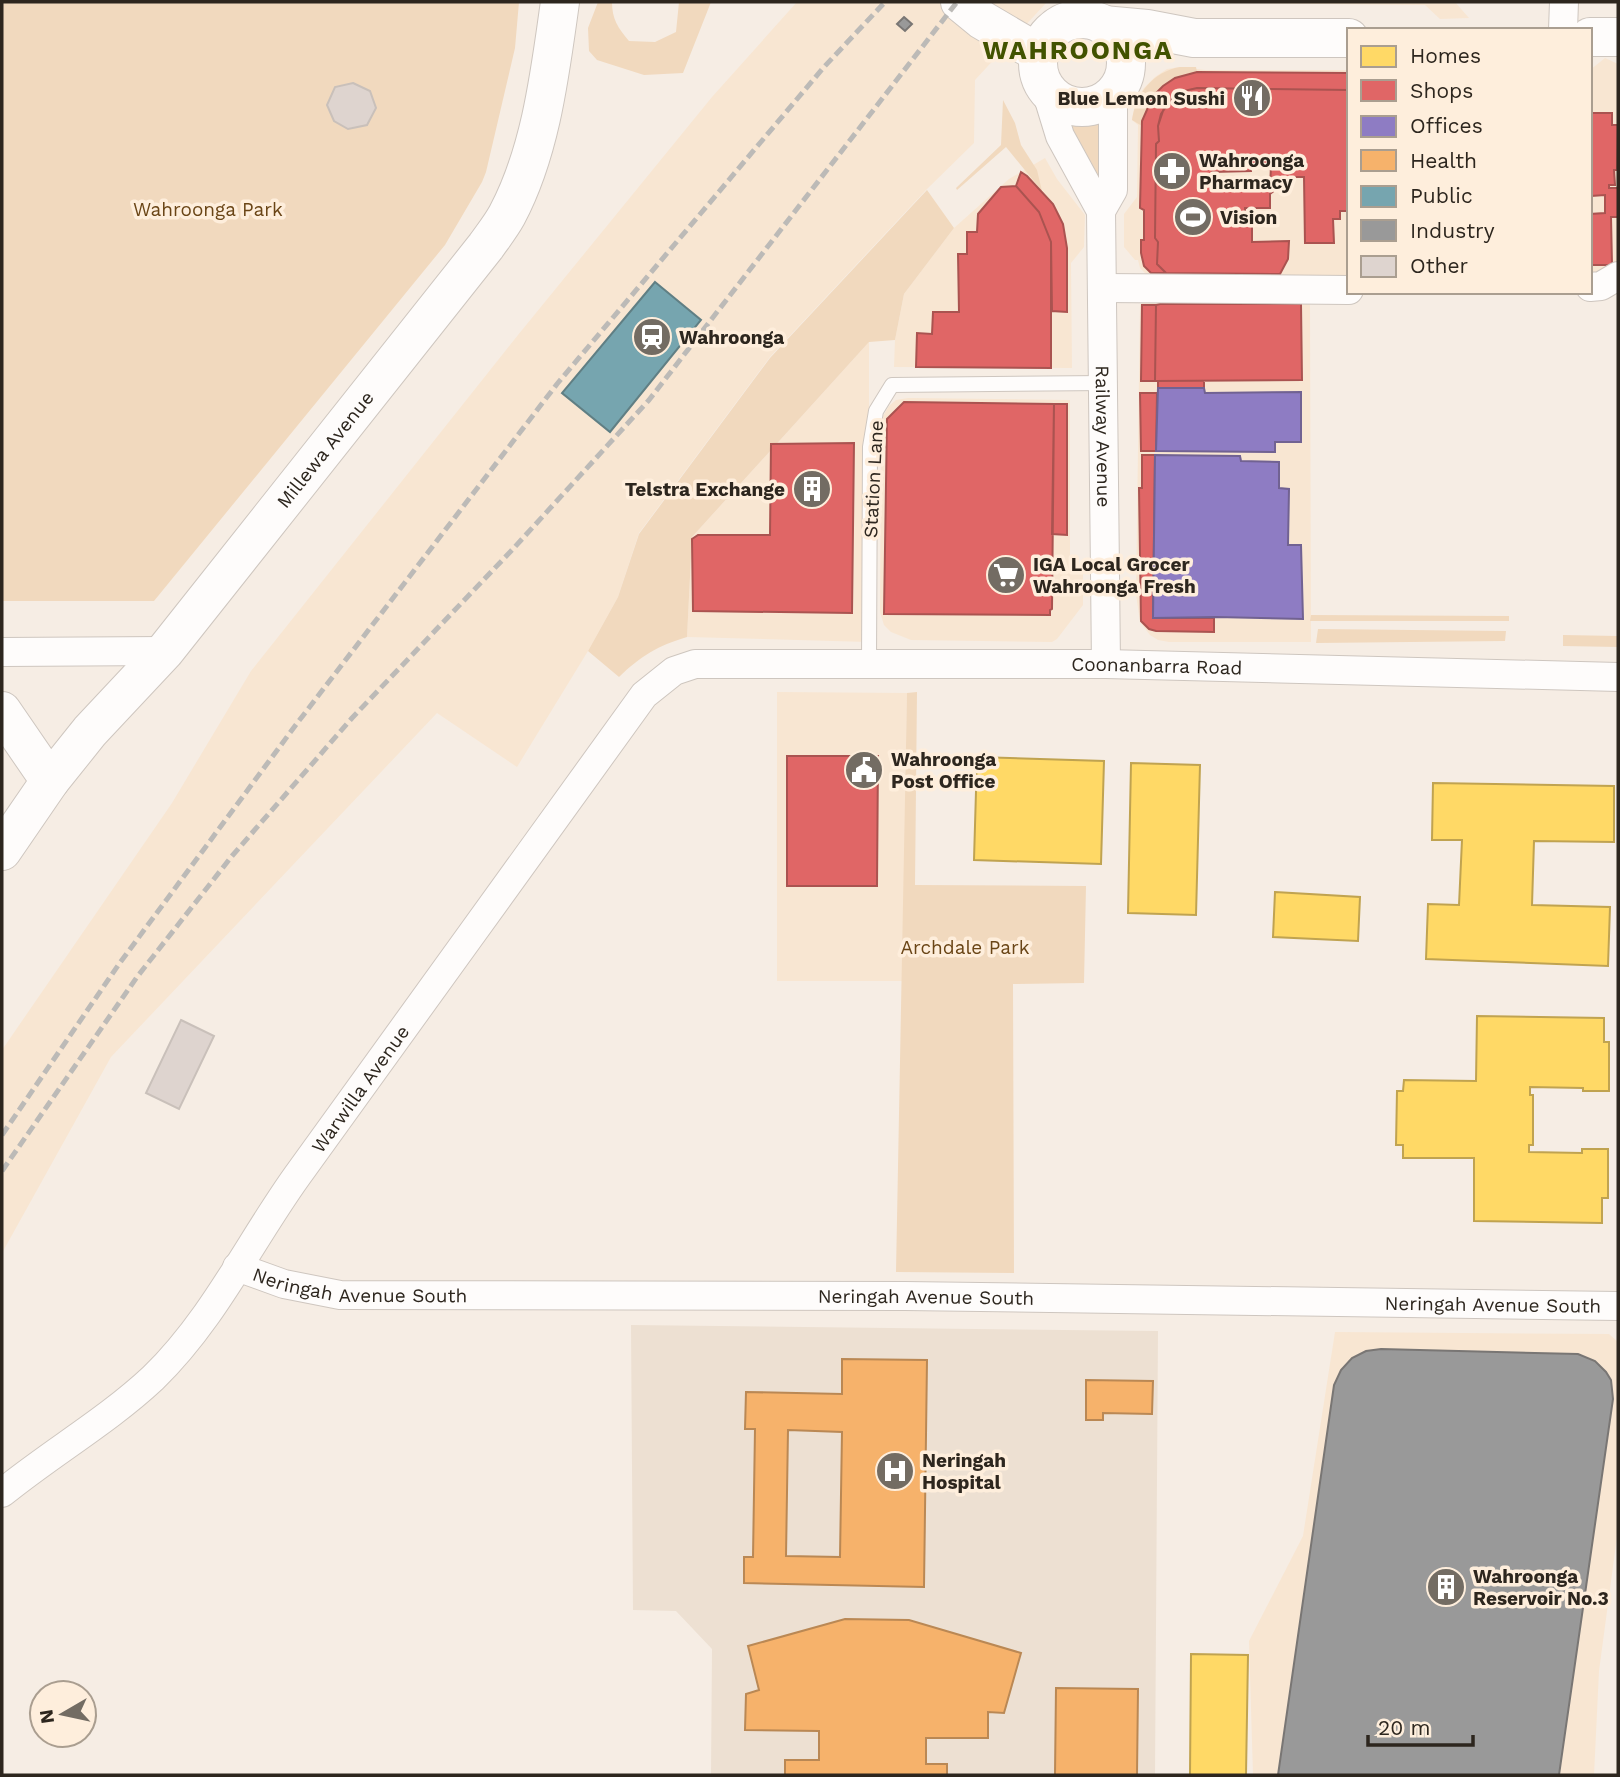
<svg xmlns="http://www.w3.org/2000/svg" width="1620" height="1777" viewBox="0 0 1620 1777" font-family="'Work Sans',sans-serif">
<style>
.built{fill:#f8e6d2}
.medical{fill:#ede0d2}
.green{fill:#f1d9be}
.homes{fill:#ffd966;stroke:#c0a350;stroke-width:2}
.shops{fill:#e06666;stroke:#aa5350;stroke-width:2;fill-rule:evenodd}
.offices{fill:#8e7cc3;stroke:#716292;stroke-width:2}
.health{fill:#f6b26b;stroke:#ba8854;stroke-width:2;fill-rule:evenodd}
.public{fill:#76a5af;stroke:#607f84;stroke-width:2}
.industry{fill:#999;stroke:#797674;stroke-width:2}
.building{fill:#ded4cf;stroke:#c9c0ba;stroke-width:2}
.lines{fill:none;stroke-linecap:round;stroke-linejoin:round}
.lane-casing{stroke:#cec6bf;stroke-width:16}
.street-casing{stroke:#cec6bf;stroke-width:30}
.secondary-casing{stroke:#cec6bf;stroke-width:40}
.lane{stroke:#fefcfb;stroke-width:14}
.street{stroke:#fefcfb;stroke-width:28}
.secondary{stroke:#fefcfb;stroke-width:38}
.rail{stroke:#bcbab7;stroke-width:5;stroke-dasharray:10 5;stroke-linecap:butt}
.labels{text-anchor:middle;stroke-width:7;stroke-linejoin:round;paint-order:stroke}
.poi-label{font-size:19px;font-weight:bold;fill:#2d261e;stroke:#feeedc;text-anchor:start}
.park-label{font-size:19px;fill:#6a4516;stroke:#feeedc}
.street-label{font-size:19px;fill:#2d261e;stroke:#feeedc}
.district-label{font-size:26px;font-weight:bold;letter-spacing:2px;fill:#425200;stroke:#feeedc}
</style>
<rect width="100%" height="100%" fill="#f6ede4"/>
<path class="built" d="M797,2H1047L975,80L974,143L926,190L770,357L639,533L618,597L588,651L517,767L437,713L111,1057L2,1253V1050L172,803L251,671L518,335L712,97Z
M1125,2H1455L1469,18L1440,19L1425,5Z
M1605,58L1618,64V262L1590,276V70Z
M1180,67L1205,70H1349V277L1146,274L1140,268L1138,260H1135L1124,247V214L1137,197L1138,125L1132,120L1134,109L1143,89L1155,77L1167,69Z
M1045,158L1057,179L1085,215L1084,247L1071,263L1072,368L894,367L895,340L904,294L954,228L1009,179Z
M1310,301L1311,642H1169L1158,640L1150,635L1140,622L1136,594L1140,305L1144,302Z
M869,342V642L687,637L692,537Z
M908,398L1070,400V573H1083V605L1057,639L1052,642L911,640L891,632L884,625L880,612L881,435L883,416L889,406L896,400Z
M777,692L907,693L903,981H777Z
M1335,1332L1609,1334L1618,1342V1529L1599,1671L1594,1775H1253L1249,1641L1303,1536Z"/>
<path class="medical" d="M631,1325L1158,1331L1155,1775H711L712,1649L676,1611L633,1610Z"/>
<path class="green" d="M2,2H519L515,48L486,172L482,182L445,245L154,601H2Z
M598,2H612C612,19 618,28 629,41L655,42L676,32L679,2H711L683,73L644,75L597,60L589,51L588,28Z
M1180,67H1196L1197,72C1168,77 1146,97 1142,126L1132,120C1136,93 1153,72 1180,67Z
M1003,100L1015,123L1021,145L1037,170L1042,191L1006,147L957,190L956,188L1001,145Z
M1100,120L1099,184L1067,121Z
M927,190L954,228L904,294L895,340L869,342L692,537L687,637C657,646 641,656 619,677L588,651L618,597L639,534L770,358Z
M1311,615L1509,616V621H1310Z
M1318,629L1506,631L1505,641L1316,643Z
M1563,635L1618,636V647L1563,646Z
M917,692L915,885L1086,886L1084,983L1013,984L1014,1273L896,1272L907,693Z"/>
<path class="homes" d="M977,757L1104,761L1101,864L974,860Z
M1131,763L1200,765L1196,915L1128,913Z
M1433,783L1614,786V842L1534,841L1532,905L1610,907L1608,966L1426,959L1428,904L1459,905L1462,840H1432Z
M1275,892L1360,897L1358,941L1273,937Z
M1477,1016L1604,1018V1042H1609V1091H1583V1088L1530,1087V1095H1533V1145H1529V1152L1582,1153V1149H1608V1198H1602V1223L1474,1221V1158H1403V1145H1396L1397,1091H1403L1404,1080L1476,1081Z
M1191,1654L1248,1655L1246,1775H1190Z"/>
<path class="shops" d="M1197,72L1349,73V90L1197,88L1184,91L1172,98L1161,114L1158,126L1159,141L1156,144L1155,238L1158,242L1157,264L1166,273H1151L1144,266L1141,253V240H1144V210L1140,208L1142,121L1153,96L1163,86L1175,78Z
M1197,88L1349,90V211H1340V219H1333L1334,243H1305L1304,177H1276L1275,190L1270,194V208H1245V226H1252V242L1289,241L1288,259L1280,274L1166,273L1157,264L1158,242L1155,238L1156,144L1159,141L1158,126L1165,105L1172,98L1184,91ZM1251,165H1271L1270,189H1251V183L1212,182V172L1251,171Z
M1590,113H1612V125H1618L1617,170H1614L1615,185H1609V188H1618V217H1611L1612,265H1590V214L1605,213V195L1591,196L1590,204Z
M1021,172L1027,176L1053,204L1063,224L1067,248V312L1052,311L1051,242L1039,212L1016,186Z
M1016,186L1039,212L1051,242V368L916,367L917,333L932,334L933,312H959L958,254H967V232H977L978,214L1001,187Z
M1160,304H1301L1302,380L1155,381L1156,305Z
M1142,305H1156L1155,381H1141Z
M1158,381H1204V388H1158Z
M1140,393H1157L1156,451H1141Z
M904,402L1054,404L1052,609L1050,610V615L884,614L887,419Z
M1054,404H1067V535L1052,534Z
M854,443L852,613L693,611L692,539L698,535H770L771,444Z
M1142,455H1155L1153,618H1214V632L1156,631L1149,629L1141,621L1139,488H1142Z
M787,756H878L877,886H787Z"/>
<path class="offices" d="M1158,388H1204L1205,393L1301,392V442H1275V452L1156,451Z
M1155,455L1240,456L1241,461L1279,462V488L1289,489L1288,545H1301L1303,619L1216,617L1153,618Z"/>
<path class="health" d="M842,1359L927,1360L924,1587L744,1583V1557H753L755,1429H745L746,1392L842,1394ZM788,1430L842,1432L840,1557L786,1556Z
M1086,1380L1153,1381L1152,1414L1103,1413V1420H1086Z
M845,1619L909,1620L1021,1653L1004,1713L988,1712V1738H926V1764H947V1775H785V1760H819V1731L745,1730L746,1694L759,1690L748,1646Z
M1056,1688L1138,1689L1137,1775H1055Z"/>
<path class="public" d="M655,282L701,320L610,432L562,393Z"/>
<path class="industry" d="M904,17L912,24L905,31L897,24Z
M1381,1349L1578,1354L1595,1361L1606,1372L1611,1380L1613,1399L1559,1775H1278L1334,1385L1341,1370L1352,1358L1366,1351Z"/>
<path class="building" d="M353,83L370,91L376,108L367,125L348,129L334,121L327,105L335,87Z
M181,1020L214,1036L179,1109L146,1093Z"/>
<g class="lines">
<defs>
<path id="lane" d="M869,664L870,447L876,411L892,385L1105,383"/>
<g id="street">
<path d="M1563,30L1564,2"/>
<path id="s1" d="M1045,87L1060,136L1101,211L1106,664"/>
<path d="M1101,211L1113,190V94"/>
<path d="M1590,287L1601,286L1618,276"/>
<path d="M1103,288L1349,290"/>
<path d="M2,652L165,651"/>
<path id="s2" d="M237,1267L284,1284L340,1295L905,1296L1618,1306"/>
<path id="s3" d="M2,1493C51,1453 107,1421 153,1378C213,1320 249,1243 297,1176C413,1016 528,855 644,695L674,671L695,664H1106L1618,677"/>
</g>
<g id="secondary">
<path d="M960,2L982,20L1040,54"/>
<circle cx="1082" cy="63" r="44"/>
<path d="M1103,25L1147,29L1194,38H1349"/>
<path d="M1590,37H1618"/>
<path d="M2,711L50,781"/>
<path id="s4" d="M2,851L50,781L90,731L165,651L486,246C493,236 501,226 507,215C541,151 550,73 560,2"/>
</g>
</defs>
<use href="#lane" class="lane-casing"/>
<use href="#street" class="street-casing"/>
<use href="#secondary" class="secondary-casing"/>
<use href="#lane" class="lane"/>
<use href="#street" class="street"/>
<use href="#secondary" class="secondary"/>
<path class="rail" d="M2,1135L119,964L295,726L557,384L824,67L885,2
M2,1171L137,977L232,856L352,718L512,550L649,400L957,2"/>
</g>
<defs>
<symbol id="restaurant-disc" viewBox="-11 -11 22 22"><circle r="9.5" fill="#736c63" stroke="#feeedc"/><path d="M-5-6h1v4h1v-4h1v4h1v-4h1v5L-1.5 .5V6h-2V.5L-5-1ZM5-6V6H3V1.5H1.5Q1.5-4 5-6Z" fill="#fff"/></symbol>
<symbol id="pharmacy-disc" viewBox="-11 -11 22 22"><circle r="9.5" fill="#736c63" stroke="#feeedc"/><path d="M-2-6h4v4h4v4h-4v4h-4v-4h-4v-4h4Z" fill="#fff"/></symbol>
<symbol id="stadium-disc" viewBox="-11 -11 22 22"><circle r="9.5" fill="#736c63" stroke="#feeedc"/><path d="M0-5a6.5 5 0 1 0 0 10a6.5 5 0 1 0 0-10ZM-3.5-1.8h7v3.6h-7Z" fill="#fff"/></symbol>
<symbol id="station-disc" viewBox="-11 -11 22 22"><circle r="9.5" fill="#736c63" stroke="#feeedc"/><path d="M-3-6H3Q5-6 5-4V2Q5 4 3 4L4.5 6H3L1.5 4h-3L-3 6H-4.5L-3 4Q-5 4-5 2V-4Q-5-6-3-6ZM-3.5-4v3h7v-3ZM-3.5 1v1.5H-2V1ZM2 1v1.5H3.5V1Z" fill="#fff"/></symbol>
<symbol id="building-disc" viewBox="-11 -11 22 22"><circle r="9.5" fill="#736c63" stroke="#feeedc"/><path d="M-4-6H4V6H1V3H-1V6H-4ZM-2.5-4.3h1.7v1.8h-1.7ZM.8-4.3h1.7v1.8H.8ZM-2.5-1h1.7V.8h-1.7ZM.8-1h1.7V.8H.8Z" fill="#fff"/></symbol>
<symbol id="supermarket-disc" viewBox="-11 -11 22 22"><circle r="9.5" fill="#736c63" stroke="#feeedc"/><path d="M-6-5.5h2.5l.6 2H6L4.5 2H-2.5L-4.4-4H-6ZM-1.5 3.2a1.3 1.3 0 1 0 .1 0ZM3 3.2a1.3 1.3 0 1 0 .1 0Z" fill="#fff"/></symbol>
<symbol id="civic-disc" viewBox="-11 -11 22 22"><circle r="9.5" fill="#736c63" stroke="#feeedc"/><path d="M-.6-6.5H3V-4.5H.6V-3L4-1V1h2V6H-6V1h2V-1L-.6-3ZM-1.2 2.5V6h2.4V2.5Z" fill="#fff"/></symbol>
<symbol id="hospital-disc" viewBox="-11 -11 22 22"><circle r="9.5" fill="#736c63" stroke="#feeedc"/><path d="M-5-5h3v3.5h4V-5h3V5h-3V1.5h-4V5h-3Z" fill="#fff"/></symbol>
</defs>
<g fill-rule="evenodd">
<use href="#restaurant-disc" x="1230" y="76" width="44" height="44"/>
<use href="#pharmacy-disc" x="1150" y="149" width="44" height="44"/>
<use href="#stadium-disc" x="1171" y="195" width="44" height="44"/>
<use href="#station-disc" x="630" y="315" width="44" height="44"/>
<use href="#building-disc" x="790" y="467" width="44" height="44"/>
<use href="#supermarket-disc" x="984" y="553" width="44" height="44"/>
<use href="#civic-disc" x="842" y="748" width="44" height="44"/>
<use href="#hospital-disc" x="873" y="1449" width="44" height="44"/>
<use href="#building-disc" x="1424" y="1565" width="44" height="44"/>
</g>
<g class="labels">
<g class="poi-label">
<text x="1225" y="105" text-anchor="end">Blue Lemon Sushi</text>
<text x="1199" y="167">Wahroonga<tspan x="1199" dy="22">Pharmacy</tspan></text>
<text x="1220" y="224">Vision</text>
<text x="679" y="344">Wahroonga</text>
<text x="785" y="496" text-anchor="end">Telstra Exchange</text>
<text x="1033" y="571">IGA Local Grocer<tspan x="1033" dy="22">Wahroonga Fresh</tspan></text>
<text x="891" y="766">Wahroonga<tspan x="891" dy="22">Post Office</tspan></text>
<text x="922" y="1467">Neringah<tspan x="922" dy="22">Hospital</tspan></text>
<text x="1473" y="1583">Wahroonga<tspan x="1473" dy="22">Reservoir No.3</tspan></text>
</g>
<g class="park-label">
<text x="208" y="216">Wahroonga Park</text>
<text x="965" y="954">Archdale Park</text>
</g>
<g class="street-label">
<text dy="7" stroke="none"><textPath href="#s1" startOffset="362">Railway Avenue</textPath></text>
<text dy="7" stroke="none"><textPath href="#s4" startOffset="516">Millewa Avenue</textPath></text>
<text transform="translate(873 479) rotate(-87)" y="7">Station Lane</text>
<text dy="7" stroke="none"><textPath href="#s3" startOffset="1554">Coonanbarra Road</textPath></text>
<text dy="7" stroke="none"><textPath href="#s3" startOffset="546">Warwilla Avenue</textPath></text>
<text dy="7" stroke="none"><textPath href="#s2" startOffset="126">Neringah Avenue South</textPath></text>
<text dy="7" stroke="none"><textPath href="#s2" startOffset="693">Neringah Avenue South</textPath></text>
<text dy="7" stroke="none"><textPath href="#s2" startOffset="1260">Neringah Avenue South</textPath></text>
</g>
<g class="district-label">
<text x="1078" y="59">WAHROONGA</text>
</g>
</g>
<rect width="1620" height="1777" fill="none" stroke="#2d261e" stroke-width="7"/>
<rect x="1347" y="28" width="245" height="266" fill="#feeedc" stroke="#aa9e90" stroke-width="2"/>
<rect x="1361" y="46" width="35" height="21" fill="#ffd966" stroke="#aa9e90" stroke-width="2"/>
<text x="1410" y="63" font-size="21" fill="#2d261e">Homes</text>
<rect x="1361" y="80" width="35" height="21" fill="#e06666" stroke="#aa9e90" stroke-width="2"/>
<text x="1410" y="98" font-size="21" fill="#2d261e">Shops</text>
<rect x="1361" y="116" width="35" height="21" fill="#8e7cc3" stroke="#aa9e90" stroke-width="2"/>
<text x="1410" y="133" font-size="21" fill="#2d261e">Offices</text>
<rect x="1361" y="150" width="35" height="21" fill="#f6b26b" stroke="#aa9e90" stroke-width="2"/>
<text x="1410" y="168" font-size="21" fill="#2d261e">Health</text>
<rect x="1361" y="186" width="35" height="21" fill="#76a5af" stroke="#aa9e90" stroke-width="2"/>
<text x="1410" y="203" font-size="21" fill="#2d261e">Public</text>
<rect x="1361" y="220" width="35" height="21" fill="#999999" stroke="#aa9e90" stroke-width="2"/>
<text x="1410" y="238" font-size="21" fill="#2d261e">Industry</text>
<rect x="1361" y="256" width="35" height="21" fill="#ded4cf" stroke="#aa9e90" stroke-width="2"/>
<text x="1410" y="273" font-size="21" fill="#2d261e">Other</text>
<g transform="translate(63 1714) rotate(261)"><circle r="33" fill="#feeedc" stroke="#aa9e90" stroke-width="2"/>
<path d="M0-5L12 26L0 18L-12 26Z" fill="#736c63"/>
<text y="-10" font-size="19" font-weight="bold" text-anchor="middle" fill="#2d261e">N</text>
</g>
<path d="M1368 1735v10h105v-10" fill="none" stroke="#2d261e" stroke-width="3.5"/>
<text x="1378" y="1735" font-size="21" fill="#2d261e" stroke="#feeedc" stroke-width="5" paint-order="stroke">20 m</text>
</svg>
